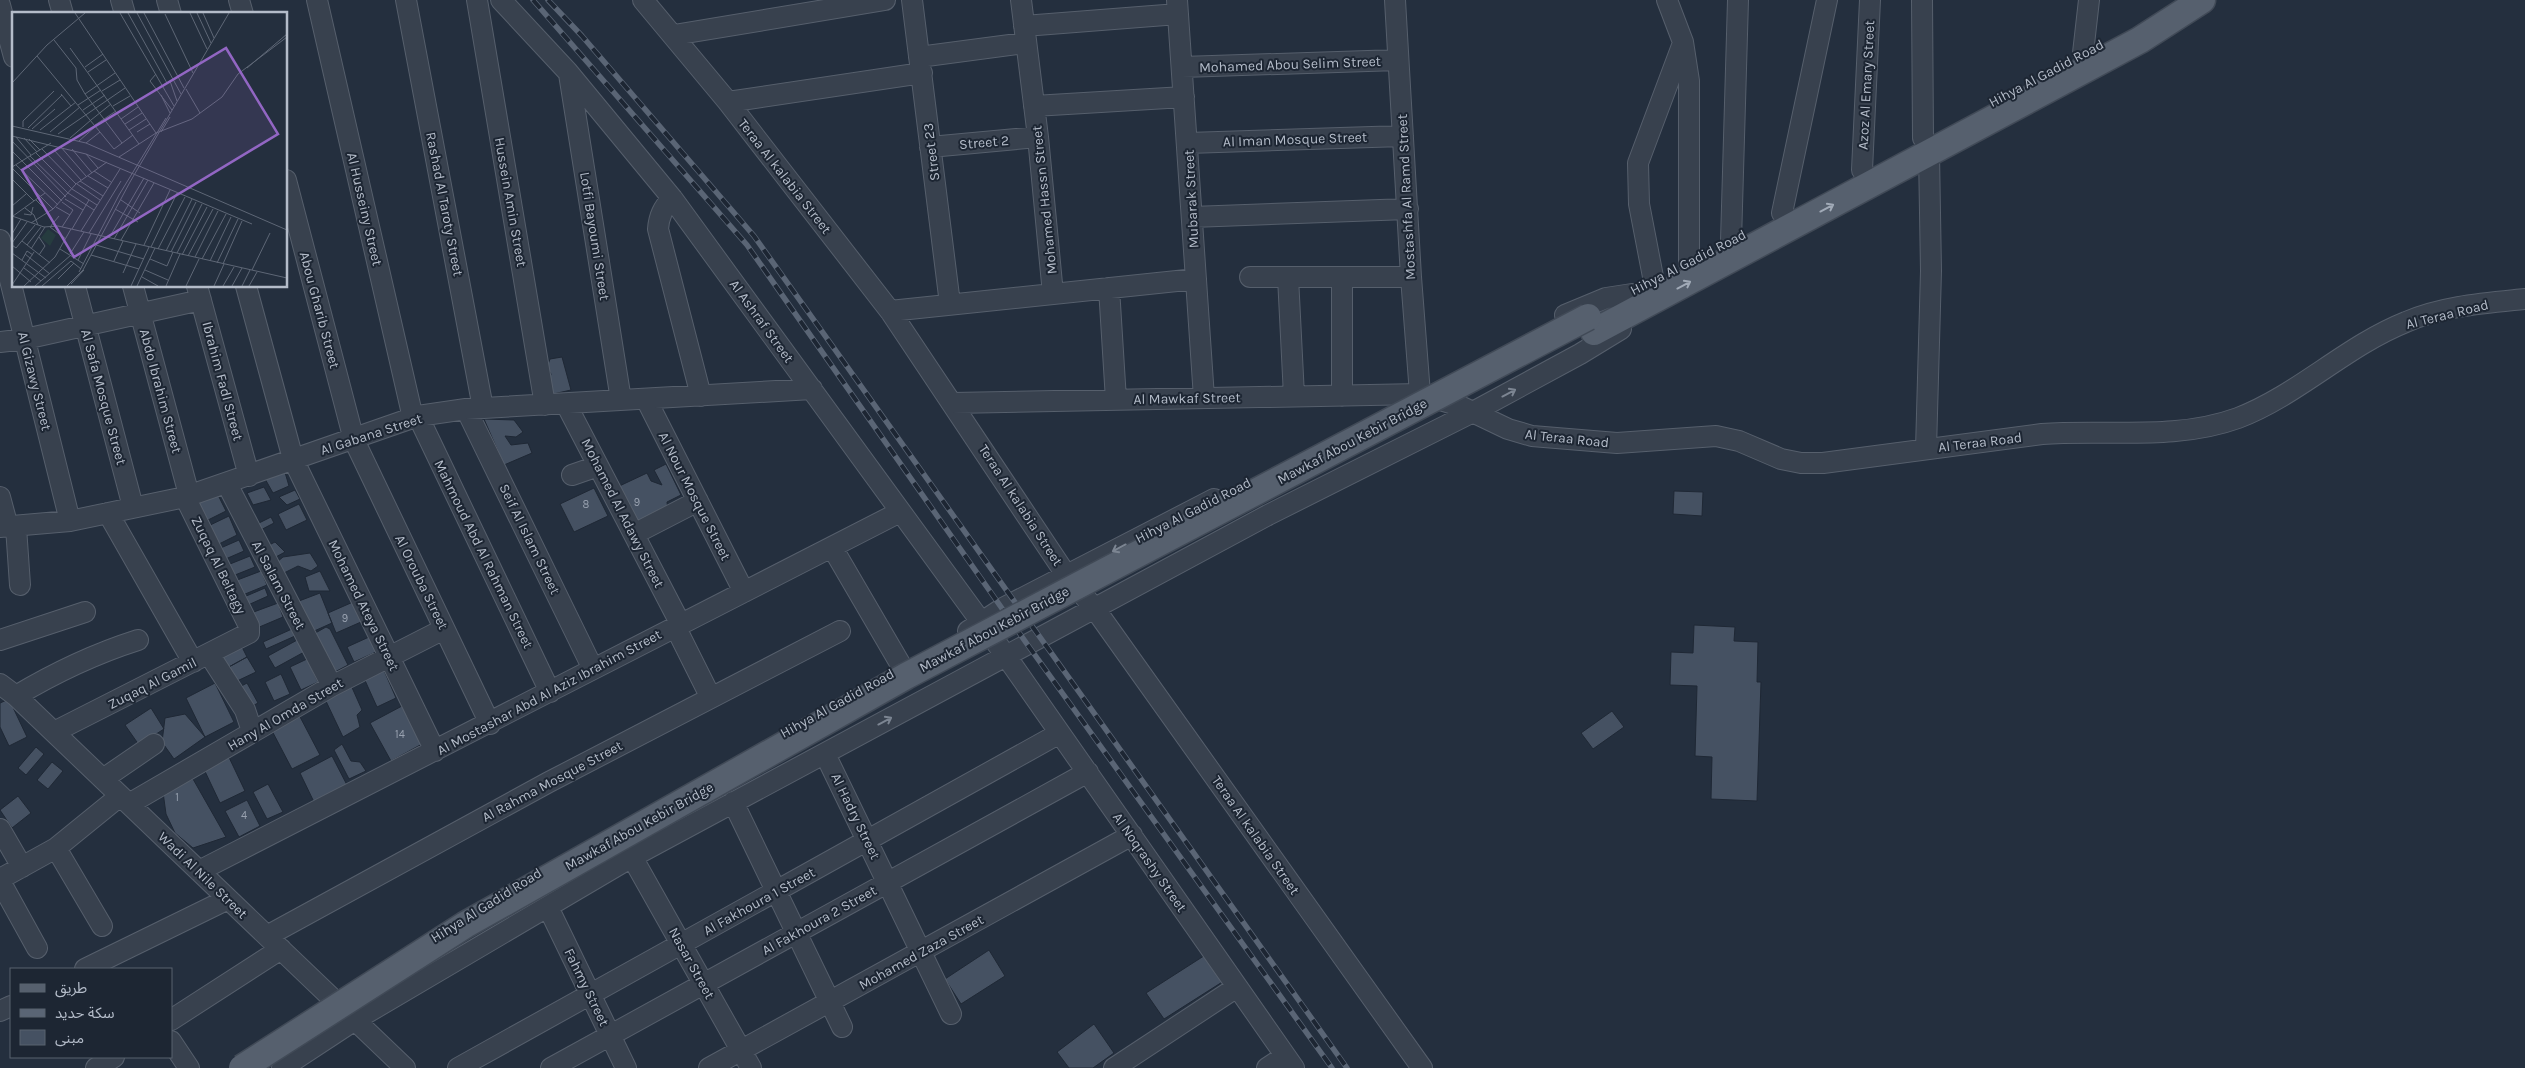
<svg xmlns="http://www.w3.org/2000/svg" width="2525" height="1068" viewBox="0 0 2525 1068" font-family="Karla,'Noto Sans Arabic',sans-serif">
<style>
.building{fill:#455162;stroke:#1f2835}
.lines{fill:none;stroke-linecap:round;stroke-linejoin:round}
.minor-casing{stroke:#565f6c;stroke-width:22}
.major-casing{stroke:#414a57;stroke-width:29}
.minor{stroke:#38414e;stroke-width:20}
.major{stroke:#56606e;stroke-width:26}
.rail-casing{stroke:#5a6575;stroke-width:5.5}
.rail{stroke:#1d2633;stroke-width:4;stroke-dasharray:11;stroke-linecap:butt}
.major-bridge-casing{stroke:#414a57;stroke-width:29;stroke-linecap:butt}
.major-bridge{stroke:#56606e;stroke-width:26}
.oneway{stroke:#a1aab7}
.oneway2{stroke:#7c8592}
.labels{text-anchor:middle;stroke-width:4;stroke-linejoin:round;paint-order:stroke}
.number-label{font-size:11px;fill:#98a1af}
.street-label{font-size:14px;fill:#b4bcc9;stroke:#1d2633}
.inset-road{fill:none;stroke:#5e6776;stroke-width:1}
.view{fill:#9266c3;fill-opacity:0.15;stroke:#9266c3;stroke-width:2.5}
.inset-edge{fill:none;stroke:#b4bcc9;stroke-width:2.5}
</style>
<rect width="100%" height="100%" fill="#242f3e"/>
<path class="building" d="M562,357L571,390L553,394L549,381L551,374L547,367L550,359Z
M484,419L514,420L523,432L516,437L505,436L511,445L528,443L532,453L504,465Z
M666,464L681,495L667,502L668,511L632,528L613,489L647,473L651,481L662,485L654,470Z
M284,469L289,486L273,493L264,477Z
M264,487L271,500L253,505L247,493Z
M594,488L608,516L574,532L560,504Z
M295,490L300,499L287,505L279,497Z
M1674,491L1703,492L1702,516L1673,514Z
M217,493L226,511L204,522L195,503Z
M299,504L307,520L286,530L278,514Z
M229,516L237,535L215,546L206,527Z
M271,517L274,523L253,534V526Z
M239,540L244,551L221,561L216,550Z
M275,542L285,552L274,558L267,546Z
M310,553L318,566L311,571L298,566L284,573L277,562L283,557Z
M250,556L255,567L230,577L225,566Z
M261,571L267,585L238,597L232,582Z
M320,571L330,591H309L305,577Z
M265,588L268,596L248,605L244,597Z
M320,593L332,623L312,632L299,601Z
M353,602L361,622L336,633L328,613Z
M278,603L283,617L257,628L251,613Z
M1694,625L1735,627L1734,641L1758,642L1757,682H1761L1757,801L1711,799L1712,757L1695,756L1697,686L1670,685L1671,652L1693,653Z
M326,627L330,629L348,665L331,674L310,636Z
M292,629L295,636L266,649L263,642Z
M369,637L376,652L354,662L347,647Z
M299,639L306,651L275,668L268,656Z
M241,645L247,657L227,668L221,656Z
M247,657L256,672L235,682L227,668Z
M307,659L318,682L301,690L290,667Z
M383,668L396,698L377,707L363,676Z
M281,674L290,694L274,701L265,682Z
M215,683L234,722L205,737L186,698Z
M247,683L258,703L245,710L234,690Z
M350,683L362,710L357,715L360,727L343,737L324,697Z
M9,699L27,737L9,746L0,727V703Z
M402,706L422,744L391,761L370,723Z
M151,708L164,729L139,745L125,725Z
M1612,711L1624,727L1593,749L1581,733Z
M298,713L320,755L292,769L270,727Z
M185,714L205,737L174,759L162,742L165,718Z
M342,744L351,761L360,762L366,771L349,779L334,750Z
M36,747L44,754L26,775L18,768Z
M226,751L245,791L220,803L201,763Z
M332,756L347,785L314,802L300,773Z
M52,762L63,771L48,789L37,780Z
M193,779L226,837L193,848L175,833L166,814L163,792Z
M268,784L283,812L267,819L253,792Z
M18,796L31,813L12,828L0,810Z
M247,800L260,826L239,837L225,811Z
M989,950L1005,976L961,1004L945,979Z
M1210,952L1227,979L1164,1019L1146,993Z
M1094,1024L1114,1053L1093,1068H1069L1057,1052Z"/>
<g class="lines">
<defs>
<path id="minor" d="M59,0L63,14
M121,0L125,14
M167,0L171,14
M239,0L243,14
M317,0L413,418
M406,0L483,408
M477,0L545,405
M501,0L568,72L672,198L1006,656L1294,1068
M643,0L728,102L890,311L1067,576L1095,609L1422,1068
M912,0L950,304
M1021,0L1038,137L1053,294
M1177,0L1204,398
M1395,0L1411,277L1420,394
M1667,0L1683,42L1689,81V263
M1922,0L1923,138
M0,5L14,57
M1024,26L1178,14
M674,35L885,0
M2083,53L2089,0
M919,57L1025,43
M1182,67L1398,60
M569,74L621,400
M728,102L922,73
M1034,106L1184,97
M1188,143L1403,136
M930,147L1038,137
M1862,170L1870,0
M286,180L354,440L490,724
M672,198C663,208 659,216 658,229L701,396
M1782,213L1827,0
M1192,217L1408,209
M0,240L70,521
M1731,241L1738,0
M1250,277H1411
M1288,277L1294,396
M1654,282L1639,204L1638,163L1683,43
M75,286L133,507
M133,286L189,495
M197,286L249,476
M246,286L293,459L435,751
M1109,288L1116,400
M890,311L1196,279
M1565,315L1606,298L1632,294
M0,342L25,339L201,300
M1342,396V278
M646,399L744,592
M953,403L1420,394L1460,406L1508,429L1532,436L1617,443L1716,436L1739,441L1781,459L1801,463H1823L2042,434C2107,429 2175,441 2238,418C2298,395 2346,346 2406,322C2442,306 2486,303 2525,299
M566,404L680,623
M466,409L593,669
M418,416L550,692
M1926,449L1931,271L1929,154
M572,475L598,466
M227,484L332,686
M0,497L8,527
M108,513L193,662
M0,527L70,521L185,497L418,416L466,409L812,389
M16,527L20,585
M634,534L698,501
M832,547L902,667
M675,626L711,698
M968,631L1003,608L1214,499
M0,640L85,612
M209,654L245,710L252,731
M0,684L16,696L405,1068
M16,696C56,672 94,654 138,640
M54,732L249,633V626L185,497
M825,754L951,1014
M103,779L154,744
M733,802L842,1027
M129,804L332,686L444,629
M0,829L22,867
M56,848L102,926
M632,857L751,1068
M199,871L900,512
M0,879L56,848L120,796
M0,881L37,948
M548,907L626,1068
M267,936L549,782L840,631
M85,969L228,899
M0,1011L11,1006
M171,1020L281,949
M171,1041L189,1068
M96,1068L114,1057
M282,1068L355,1020L632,857L1268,515L1473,412L1580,354L1621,329
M458,1068L1060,733
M551,1068L1088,772
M709,1068L1132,835
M1114,1068L1237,987
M1267,1068L1285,1056"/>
<path id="major" d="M1594,332L2140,40L2202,0"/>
</defs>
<use href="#minor" class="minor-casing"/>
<use href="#major" class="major-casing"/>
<use href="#minor" class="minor"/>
<use href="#major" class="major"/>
<defs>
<path id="rail" d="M533,0L747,245L1027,644L1332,1068
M548,0L582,36L754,236L1347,1068"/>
</defs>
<use href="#rail" class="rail-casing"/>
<use href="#rail" class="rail"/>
<defs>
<path id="major-bridge" d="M242,1068L465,925L906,676L1588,317"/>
</defs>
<use href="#major-bridge" class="major-bridge-casing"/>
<use href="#major-bridge" class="major-bridge"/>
</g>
<defs><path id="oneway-shaft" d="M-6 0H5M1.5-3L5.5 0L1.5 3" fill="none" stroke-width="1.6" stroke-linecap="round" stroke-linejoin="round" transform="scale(1.25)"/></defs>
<g class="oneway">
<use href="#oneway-shaft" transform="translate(1827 208) rotate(-28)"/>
<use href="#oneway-shaft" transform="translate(1684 285) rotate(-28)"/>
</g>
<g class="oneway2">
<use href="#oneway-shaft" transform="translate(1509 393) rotate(-28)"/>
<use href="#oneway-shaft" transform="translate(1119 548) rotate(152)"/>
<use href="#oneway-shaft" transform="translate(885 721) rotate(-28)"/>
</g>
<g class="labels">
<g class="number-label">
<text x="637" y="506">9</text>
<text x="586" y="508">8</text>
<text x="345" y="622">9</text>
<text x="400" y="738">14</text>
<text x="177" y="801">1</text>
<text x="244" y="819">4</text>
</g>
<g class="street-label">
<text transform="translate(1290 64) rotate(-2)" y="5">Mohamed Abou Selim Street</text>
<text transform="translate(2046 73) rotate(-28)" y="5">Hihya Al Gadid Road</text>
<text transform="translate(1866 85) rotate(-87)" y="5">Azoz Al Emary Street</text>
<text transform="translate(1295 139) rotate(-2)" y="5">Al Iman Mosque Street</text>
<text transform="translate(984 142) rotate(-5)" y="5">Street 2</text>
<text transform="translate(931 152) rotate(-97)" y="5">Street 23</text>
<text transform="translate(785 176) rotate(52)" y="5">Teraa Al kalabia Street</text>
<text transform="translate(1406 197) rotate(-93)" y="5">Mostashfa Al Ramd Street</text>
<text transform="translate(1191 199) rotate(-93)" y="5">Mubarak Street</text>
<text transform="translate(1044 200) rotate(-96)" y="5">Mohamed Hassn Street</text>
<text transform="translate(511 202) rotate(80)" y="5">Hussein Amin Street</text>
<text transform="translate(445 204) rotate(79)" y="5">Rashad Al Taroty Street</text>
<text transform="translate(365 209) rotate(77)" y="5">Al Husseiny Street</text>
<text transform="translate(595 236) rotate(81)" y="5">Lotfi Bayoumi Street</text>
<text transform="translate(1688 262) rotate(-27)" y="5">Hihya Al Gadid Road</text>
<text transform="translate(320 310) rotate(75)" y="5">Abou Gharib Street</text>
<text transform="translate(2447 314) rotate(-14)" y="5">Al Teraa Road</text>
<text transform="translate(762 321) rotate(54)" y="5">Al Ashraf Street</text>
<text transform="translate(35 381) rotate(76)" y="5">Al Gizawy Street</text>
<text transform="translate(223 381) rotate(75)" y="5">Ibrahim Fadl Street</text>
<text transform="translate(161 391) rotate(75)" y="5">Abdo Ibrahim Street</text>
<text transform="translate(104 397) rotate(75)" y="5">Al Safa Mosque Street</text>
<text transform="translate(1187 398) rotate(-1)" y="5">Al Mawkaf Street</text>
<text transform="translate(371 434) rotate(-18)" y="5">Al Gabana Street</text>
<text transform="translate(1567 438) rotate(6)" y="5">Al Teraa Road</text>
<text transform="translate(1352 441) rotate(-28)" y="5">Mawkaf Abou Kebir Bridge</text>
<text transform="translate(1980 442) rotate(-7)" y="5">Al Teraa Road</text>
<text transform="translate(695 496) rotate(63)" y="5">Al Nour Mosque Street</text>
<text transform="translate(1021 505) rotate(57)" y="5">Teraa Al kalabia Street</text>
<text transform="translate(1193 510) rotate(-27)" y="5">Hihya Al Gadid Road</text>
<text transform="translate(623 513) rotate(63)" y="5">Mohamed Al Adawy Street</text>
<text transform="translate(530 539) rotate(64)" y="5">Seif Al Islam Street</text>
<text transform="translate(484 554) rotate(64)" y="5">Mahmoud Abd Al Rahman Street</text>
<text transform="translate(219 565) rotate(64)" y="5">Zuqaq Al Beltagy</text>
<text transform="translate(422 582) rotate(64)" y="5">Al Orouba Street</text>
<text transform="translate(279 585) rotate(62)" y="5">Al Salam Street</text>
<text transform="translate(364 605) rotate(64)" y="5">Mohamed Ateya Street</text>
<text transform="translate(994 629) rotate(-28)" y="5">Mawkaf Abou Kebir Bridge</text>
<text transform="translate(152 683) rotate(-27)" y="5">Zuqaq Al Gamil</text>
<text transform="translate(549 692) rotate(-28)" y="5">Al Mostashar Abd Al Aziz Ibrahim Street</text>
<text transform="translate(837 703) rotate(-29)" y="5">Hihya Al Gadid Road</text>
<text transform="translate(285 714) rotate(-30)" y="5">Hany Al Omda Street</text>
<text transform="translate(552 781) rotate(-28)" y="5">Al Rahma Mosque Street</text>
<text transform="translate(856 816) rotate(64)" y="5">Al Hadry Street</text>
<text transform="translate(639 826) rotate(-29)" y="5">Mawkaf Abou Kebir Bridge</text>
<text transform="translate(1256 835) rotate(55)" y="5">Teraa Al kalabia Street</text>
<text transform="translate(1150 862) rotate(55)" y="5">Al Noqrashy Street</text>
<text transform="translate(203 875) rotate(44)" y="5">Wadi Al Nile Street</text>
<text transform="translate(759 901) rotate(-29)" y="5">Al Fakhoura 1 Street</text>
<text transform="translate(486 905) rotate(-32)" y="5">Hihya Al Gadid Road</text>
<text transform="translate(819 920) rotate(-29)" y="5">Al Fakhoura 2 Street</text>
<text transform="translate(921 952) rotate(-29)" y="5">Mohamed Zaza Street</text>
<text transform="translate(692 963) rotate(61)" y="5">Nasar Street</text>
<text transform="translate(587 987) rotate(64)" y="5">Fahmy Street</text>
</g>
</g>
<g transform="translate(12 12)">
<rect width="275" height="275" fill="#242f3e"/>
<path d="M36,217L44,223L38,234L29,226Z" fill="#263c3f"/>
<path class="inset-road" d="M63,1L144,121M108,1L162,94M116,1L155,71L158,69L165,89M125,1L169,82M132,1L172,76M178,1L195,37M185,1L199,31M191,1L202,26M153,2L181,61M42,28L64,56L65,68L73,82L110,131M58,36L127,132M25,44L102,137M73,55L91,42M235,56L275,22M76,60L94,48M144,62L138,69L160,98M0,71L35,33L73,1M174,77L188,101M90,79L108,68M49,82L59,94M73,82L103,61M149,83L158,101M66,93L89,78M101,94L118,84M71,98L93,83M105,101L123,90M109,107L126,95M79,108L99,92M113,112L130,101M83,113L104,99M0,114L74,131L275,218M11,115V109L42,79M16,116L50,83M20,117L43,97M28,118L64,90M117,118L134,107M38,120L68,95M125,120L138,112M149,120L158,105M46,122L113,76M0,124L74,142L240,212M4,125L19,143M12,126L25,140M58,126L79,108M17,127L28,138M0,129L54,185M67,129L84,114M74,131L88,120M48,134L74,164M30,137L64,172M60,137L80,161M102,137L121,123M42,138L69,168M0,139L50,189M24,141L60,177L85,193M74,142L86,156M18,144L56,181L82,198M107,145L144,121L180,107L210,85L226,62L275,25M4,153L46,193M0,155L39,131M0,156L41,197M82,159L99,170M76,164L96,176M0,167L22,189M68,169L91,184M65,172L88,188M53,187L71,198M24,188L37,201M109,188L128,201M50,190L61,198L50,215M0,194L14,182M44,195L58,203M13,196L22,203L26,213M103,197L126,210M12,202L19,203L21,195M0,204L32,215L46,214L275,266M1,204L33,181M47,204L38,215L54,227M19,211L41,197L64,172L95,150M60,217L77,188M69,219L108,157M77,221L109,169M0,222L9,207M97,226L132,166M102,227L136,168M109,228L142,171M10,229L38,251M0,231L15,210M0,233L4,236L23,213M15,233L29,215M84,233L132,247M132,233L158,178M139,235L165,181M19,237L33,215M48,237L72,252M146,237L173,185M154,239L180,187M159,240L184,190M0,241L34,266M165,241L190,192M13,242L38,262M58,242L72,220M27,243L33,234L27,225M79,243L127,257M170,243L195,195M176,244L201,197M183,245L206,199M138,247L155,254L161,240M190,247L214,202M10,248L15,239L21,243M66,248L79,222M102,249L111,229M198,249L219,205M205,251L226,207M211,252L230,209M0,254L19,270M12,256L29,269M133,258L156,268M240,258L258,221M67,260L107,183L154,106M111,261L124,232M130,265L146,274M46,267L62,251M59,272L72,258M0,273L22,240M12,274L43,245L59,217M23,274L59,243M30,274L59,249L69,257M55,274L71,258L118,170L217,1M119,274L137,235M125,274L143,236M154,274L168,242M174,274L187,247M202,274L212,252M211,274L222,255M220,274L230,256M230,274L238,258M237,274L245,260"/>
<path class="view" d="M214,36L266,122L62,245L10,158Z"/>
<rect width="275" height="275" class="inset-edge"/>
</g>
<rect x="10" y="968" width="162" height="90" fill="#1d2633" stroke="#59626f"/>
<rect x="20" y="984" width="25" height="8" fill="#56606e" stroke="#59626f"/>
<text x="55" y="993" font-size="15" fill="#b4bcc9">طريق</text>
<rect x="20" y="1009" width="25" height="8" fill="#5a6575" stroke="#59626f"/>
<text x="55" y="1018" font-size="15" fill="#b4bcc9">سكة حديد</text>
<rect x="20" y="1030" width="25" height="15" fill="#455162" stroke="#59626f"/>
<text x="55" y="1043" font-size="15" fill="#b4bcc9">مبنى</text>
</svg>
